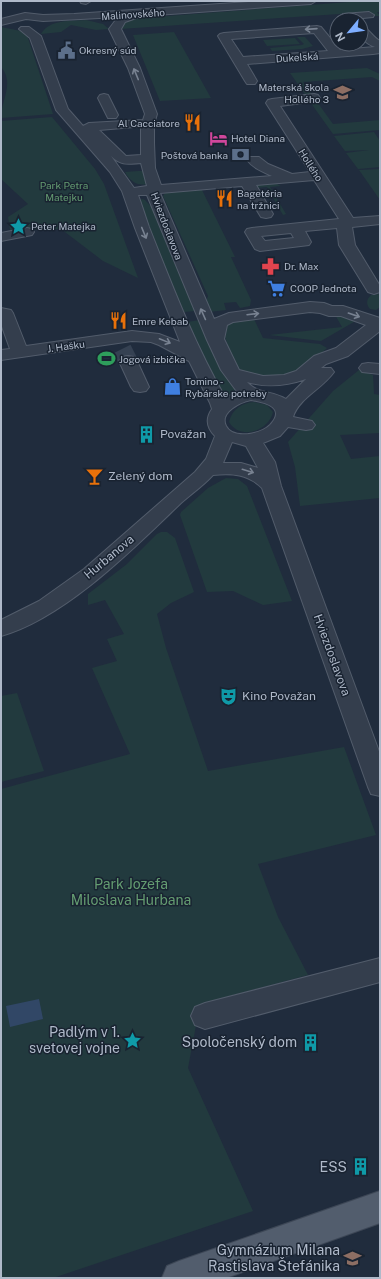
<svg xmlns="http://www.w3.org/2000/svg" width="381" height="1279" viewBox="0 0 381 1279" font-family="'Public Sans',sans-serif">
<style>
.green{fill:#223a3e}
.water{fill:#314766}
.lines{fill:none;stroke-linecap:round;stroke-linejoin:round}
.minor-tunnel{stroke:#354152;stroke-width:19;stroke-dasharray:19 10;stroke-linecap:butt}
.minor-casing{stroke:#525c6b;stroke-width:2}
.major-casing{stroke:#3d4756;stroke-width:2}
.minor{fill:#343e4d;fill-rule:evenodd}
.major{fill:#525d6d;fill-rule:evenodd}
.oneway{stroke:#788291}
.labels{text-anchor:middle;stroke-width:3;stroke-linejoin:round;paint-order:stroke}
.far-street-label{font-size:10px;fill:#afb9c9;stroke:#192331}
.far-poi-label{font-size:10px;fill:#afb9c9;stroke:#192331;text-anchor:start}
.far-park-label{font-size:10px;fill:#649c71;stroke:#192331}
.poi-label{font-size:12px;fill:#afb9c9;stroke:#192331;text-anchor:start}
.street-label{font-size:12px;fill:#afb9c9;stroke:#192331}
.near-park-label{font-size:14px;fill:#649c71;stroke:#192331}
.near-poi-label{font-size:14px;fill:#afb9c9;stroke:#192331;text-anchor:end}
</style>
<rect width="100%" height="100%" fill="#202c3d"/>
<path class="green" d="M380,1V12H377L380,16H373L369,12L120,29V24L128,20L142,18L349,2Z
M86,20L103,24L109,29L96,30L71,25L61,32L41,34C49,19 72,21 86,20Z
M1,27L21,31L27,35L53,114L1,118C1,100 15,83 1,67Z
M174,32L211,98L160,101L133,35Z
M297,37H305L313,46L302,49L272,51L270,48L302,45L304,44Z
M295,38L300,44L267,46L263,40Z
M367,68L380,74V81L372,77L303,82L313,96L307,97L290,73Z
M308,99H315L333,124L380,120V130L333,134Z
M52,117L95,169L104,184L138,278L103,261L61,229L10,230L8,217L28,204L1,179V121Z
M374,132L380,141V167L358,169L346,153L369,150L345,151L334,136Z
M380,169V200L359,170Z
M138,171H147L151,183C139,187 131,183 125,172Z
M275,183L281,186L270,187L286,214L283,215L267,187L256,188L258,184Z
M201,188L235,257H231L251,300L250,306L240,308L236,302L224,303L226,310L209,312L206,302L208,296L163,196L165,193L170,191Z
M142,199L145,200L158,214L196,311L184,312L137,201Z
M380,294V307L376,310L370,309C366,304 366,300 371,295Z
M334,313L359,319L321,341L269,335L342,327Z
M253,317L263,338L320,344L327,348C317,357 305,369 293,374C277,381 245,378 233,364C229,360 229,352 228,347C227,339 221,332 223,324Z
M200,320C210,346 220,370 238,392L223,398L209,376L187,322Z
M359,370L373,375L374,394L380,395V433L340,435L351,459L380,456V498L300,506L295,467L288,442L333,391Z
M254,402L267,405L273,412C269,431 240,441 229,422C232,409 242,403 254,402Z
M226,478L238,479L247,486L292,601L263,605L233,591L207,592L180,515L181,512L208,488Z
M161,532H167L175,538L194,592L171,603L157,614L166,648L208,771L344,747L376,835L258,864L278,917L308,975L200,1004L188,1068L253,1211L53,1278H1V789L130,754L92,668L117,661L107,639L124,634L105,600L88,605V594L127,564L157,534Z
M17,693L44,771L1,782V696Z"/>
<path class="water" d="M39,999L43,1019L10,1027L6,1006Z"/>
<g class="lines">
<path class="minor-tunnel" d="M122,349L128,361"/>
<defs>
<path id="minor" d="M80,1H91L86,4L81,3Z
M263,1H316L311,4L142,16L125,22L121,29L140,68L157,114L154,124V143L155,168L161,185L272,176C263,172 253,168 247,160L249,157H259L268,164L292,174L310,172L266,103L268,100L272,99L314,94L318,95L320,98L318,101L280,106L353,218L380,216V224L352,227L355,245L380,286V292L374,294L368,292L339,245L337,228L305,231L311,242L309,245L260,251L255,249L245,232L247,229L252,228L339,219L314,180L256,185L273,214L271,217L266,218L261,217L242,186L160,193L214,319L229,313L310,302L324,303L332,306H343L380,318V331L348,356L326,364L321,368H331L334,372C322,389 299,398 293,417L312,421L315,425L312,429L306,430L288,427L280,436L263,443L275,462L281,486L380,754V796L371,794L368,787L262,488C248,474 232,473 213,475C203,486 191,494 181,503C133,549 65,618 1,636V620L39,601L84,569L195,472L206,459L215,436C207,428 205,419 212,409L210,403L189,361L159,345L151,342L132,341L1,360V350L10,349L1,324V308L11,310L13,313L26,346L132,331L159,334L180,342L135,228L122,191L110,172L56,110L30,38L19,29L21,27H29L41,36L68,109L83,126L89,123L143,120L145,114L128,68L109,29L118,17L43,21L26,19L1,25V19L25,13L43,15L74,14ZM134,127H141V155L126,156L99,130ZM111,156C122,166 127,164 141,163L147,186L134,188ZM138,195H147L207,340L221,370L238,393L225,397C194,343 172,285 149,227C145,216 142,205 138,195ZM291,233L294,238L265,241L261,236ZM310,312L320,313L329,316H341L366,325L336,348L314,356L296,371L284,375L263,376L239,370L224,339L227,325L233,322ZM306,379L286,399C271,390 259,395 247,382C268,388 286,386 306,379ZM251,400C264,402 287,407 270,425C261,434 233,440 226,426C219,412 241,402 251,400ZM232,442L246,446L258,468L241,463H223Z
M369,12L374,15L373,17L342,20L338,17L343,14Z
M317,26L321,27L340,50L375,47C363,42 361,38 361,26C369,28 372,37 380,41V53L373,54L247,64L257,81L255,84H247L245,81L218,36L220,34L224,33ZM314,33L328,51L243,57L231,39Z
M104,94L108,95L118,115L116,118H108L98,98L100,95Z
M27,228L32,229L34,232L32,235L1,241V233Z
M128,356L134,357L137,361L149,387L146,391L140,392L134,391L131,387L119,361L122,357Z
M368,363L380,364V374L362,372L359,368L362,364Z
M380,958V982L205,1029L195,1025L191,1016L195,1007L205,1003Z"/>
<path id="major" d="M380,1191V1223L226,1278H162L167,1266L179,1261Z"/>
</defs>
<use href="#minor" class="minor-casing"/>
<use href="#major" class="major-casing"/>
<use href="#minor" class="minor"/>
<use href="#major" class="major"/>
</g>
<defs><path id="oneway-shaft" d="M-6 0H5M1.5-3L5.5 0L1.5 3" fill="none" stroke-width="1.6" stroke-linecap="round" stroke-linejoin="round"/></defs>
<g class="oneway">
<use href="#oneway-shaft" transform="translate(311 29) rotate(176)"/>
<use href="#oneway-shaft" transform="translate(136 74) rotate(-112)"/>
<use href="#oneway-shaft" transform="translate(144 233) rotate(68)"/>
<use href="#oneway-shaft" transform="translate(203 314) rotate(-114)"/>
<use href="#oneway-shaft" transform="translate(253 314) rotate(-7)"/>
<use href="#oneway-shaft" transform="translate(354 315) rotate(19)"/>
<use href="#oneway-shaft" transform="translate(165 341) rotate(22)"/>
<use href="#oneway-shaft" transform="translate(248 471) rotate(17)"/>
</g>
<defs>
<symbol id="civic-bare" viewBox="-9 -9 18 18"><path d="M-.6-6.5H3V-4.5H.6V-3L4-1V1h2V6H-6V1h2V-1L-.6-3ZM-1.2 2.5V6h2.4V2.5Z" fill="#5c6f8a" stroke="#192331" stroke-width="2.5" paint-order="stroke"/></symbol>
<symbol id="school-bare" viewBox="-9 -9 18 18"><path d="M0-5L7-2L0 1L-7-2ZM-4 1L0 2.5L4 1V4Q0 6-4 4Z" fill="#8d6e63" stroke="#192331" stroke-width="2.5" paint-order="stroke"/></symbol>
<symbol id="restaurant-bare" viewBox="-9 -9 18 18"><path d="M-5-6h1v4h1v-4h1v4h1v-4h1v5L-1.5 .5V6h-2V.5L-5-1ZM5-6V6H3V1.5H1.5Q1.5-4 5-6Z" fill="#e8710a" stroke="#192331" stroke-width="2.5" paint-order="stroke"/></symbol>
<symbol id="hotel-bare" viewBox="-9 -9 18 18"><path d="M-6-4.5h1.5V1H6V5H4.5V3h-9V5H-6ZM-4 0a1.8 1.8 0 1 1 3.6 0ZM.5 0V-2.5h3Q6-2.5 6 0Z" fill="#d1479c" stroke="#192331" stroke-width="2.5" paint-order="stroke"/></symbol>
<symbol id="bank-bare" viewBox="-9 -9 18 18"><path d="M-6-4H6V4H-6ZM0-2.3a2.3 2.3 0 1 0 0 4.6a2.3 2.3 0 1 0 0-4.6Z" fill="#5c6f8a" stroke="#192331" stroke-width="2.5" paint-order="stroke"/></symbol>
<symbol id="sight-bare" viewBox="-9 -9 18 18"><path d="M0-6L1.8-2.2L6-1.7L2.9 1.2L3.7 5.4L0 3.3L-3.7 5.4L-2.9 1.2L-6-1.7L-1.8-2.2Z" fill="#0f9aa8" stroke="#192331" stroke-width="2.5" paint-order="stroke"/></symbol>
<symbol id="pharmacy-bare" viewBox="-9 -9 18 18"><path d="M-2-6h4v4h4v4h-4v4h-4v-4h-4v-4h4Z" fill="#e0444e" stroke="#192331" stroke-width="2.5" paint-order="stroke"/></symbol>
<symbol id="supermarket-bare" viewBox="-9 -9 18 18"><path d="M-6-5.5h2.5l.6 2H6L4.5 2H-2.5L-4.4-4H-6ZM-1.5 3.2a1.3 1.3 0 1 0 .1 0ZM3 3.2a1.3 1.3 0 1 0 .1 0Z" fill="#3f7fe0" stroke="#192331" stroke-width="2.5" paint-order="stroke"/></symbol>
<symbol id="stadium-bare" viewBox="-9 -9 18 18"><path d="M0-5a6.5 5 0 1 0 0 10a6.5 5 0 1 0 0-10ZM-3.5-1.8h7v3.6h-7Z" fill="#2e9e5b" stroke="#192331" stroke-width="2.5" paint-order="stroke"/></symbol>
<symbol id="shop-bare" viewBox="-9 -9 18 18"><path d="M-5-2.5h2.3a2.7 3.5 0 0 1 5.4 0H5L5.5 6h-11ZM-1.5-2.5h3a1.5 2.3 0 0 0-3 0Z" fill="#3f7fe0" stroke="#192331" stroke-width="2.5" paint-order="stroke"/></symbol>
<symbol id="building-bare" viewBox="-9 -9 18 18"><path d="M-4-6H4V6H1V3H-1V6H-4ZM-2.5-4.3h1.7v1.8h-1.7ZM.8-4.3h1.7v1.8H.8ZM-2.5-1h1.7V.8h-1.7ZM.8-1h1.7V.8H.8Z" fill="#0f9aa8" stroke="#192331" stroke-width="2.5" paint-order="stroke"/></symbol>
<symbol id="bar-bare" viewBox="-9 -9 18 18"><path d="M-6-5H6L.8 .8V4.5H3.5V6h-7V4.5H-.8V.8Z" fill="#e8710a" stroke="#192331" stroke-width="2.5" paint-order="stroke"/></symbol>
<symbol id="theatre-bare" viewBox="-9 -9 18 18"><path d="M-5-5.5Q0-4 5-5.5V0Q5 5 0 6Q-5 5-5 0ZM-3.3-2.5H-1v1.5H-3.3ZM1-2.5H3.3v1.5H1ZM-2.8 1Q0 5.5 2.8 1Z" fill="#0f9aa8" stroke="#192331" stroke-width="2.5" paint-order="stroke"/></symbol>
<symbol id="university-bare" viewBox="-9 -9 18 18"><path d="M0-5L7-2L0 1L-7-2ZM-4 1L0 2.5L4 1V4Q0 6-4 4Z" fill="#8d6e63" stroke="#192331" stroke-width="2.5" paint-order="stroke"/></symbol>
</defs>
<g fill-rule="evenodd">
<use href="#civic-bare" x="54" y="38" width="25" height="25"/>
<use href="#school-bare" x="330" y="80" width="25" height="25"/>
<use href="#restaurant-bare" x="180" y="110" width="25" height="25"/>
<use href="#hotel-bare" x="206" y="126" width="25" height="25"/>
<use href="#bank-bare" x="228" y="142" width="25" height="25"/>
<use href="#restaurant-bare" x="212" y="186" width="25" height="25"/>
<use href="#sight-bare" x="6" y="214" width="25" height="25"/>
<use href="#pharmacy-bare" x="258" y="254" width="25" height="25"/>
<use href="#supermarket-bare" x="264" y="276" width="25" height="25"/>
<use href="#restaurant-bare" x="106" y="308" width="25" height="25"/>
<use href="#stadium-bare" x="94" y="346" width="25" height="25"/>
<use href="#shop-bare" x="160" y="374" width="25" height="25"/>
<use href="#building-bare" x="134" y="422" width="25" height="25"/>
<use href="#bar-bare" x="82" y="464" width="25" height="25"/>
<use href="#theatre-bare" x="216" y="684" width="25" height="25"/>
<use href="#sight-bare" x="120" y="1028" width="25" height="25"/>
<use href="#building-bare" x="298" y="1030" width="25" height="25"/>
<use href="#building-bare" x="348" y="1154" width="25" height="25"/>
<use href="#university-bare" x="340" y="1246" width="25" height="25"/>
</g>
<g class="labels">
<g class="far-street-label">
<text transform="translate(133 14) rotate(-4)" y="4">Malinovského</text>
<text transform="translate(297 57) rotate(-4)" y="4">Dukelská</text>
<text transform="translate(311 165) rotate(58)" y="4">Hollého</text>
<text transform="translate(167 226) rotate(69)" y="4">Hviezdoslavova</text>
<text transform="translate(66 346) rotate(-8)" y="4">J. Hašku</text>
</g>
<g class="far-poi-label">
<text x="79" y="54">Okresný súd</text>
<text x="329" y="91" text-anchor="end">Materská škola<tspan x="329" dy="12">Hollého 3</tspan></text>
<text x="180" y="127" text-anchor="end">Al Cacciatore</text>
<text x="231" y="142">Hotel Diana</text>
<text x="228" y="159" text-anchor="end">Poštová banka</text>
<text x="237" y="197">Bagetéria<tspan x="237" dy="12">na tržnici</tspan></text>
<text x="31" y="230">Peter Matejka</text>
<text x="284" y="270">Dr. Max</text>
<text x="290" y="292">COOP Jednota</text>
<text x="132" y="325">Emre Kebab</text>
<text x="119" y="363">Jogová izbička</text>
<text x="185" y="385">Tomino -<tspan x="185" dy="12">Rybárske potreby</tspan></text>
</g>
<g class="far-park-label">
<text x="64" y="189">Park Petra<tspan x="64" dy="12">Matejku</tspan></text>
</g>
<g class="poi-label">
<text x="160" y="438">Považan</text>
<text x="108" y="480">Zelený dom</text>
<text x="242" y="700">Kino Považan</text>
</g>
<g class="street-label">
<text transform="translate(109 557) rotate(-40)" y="4">Hurbanova</text>
<text transform="translate(332 655) rotate(70)" y="4">Hviezdoslavova</text>
</g>
<g class="near-park-label">
<text x="131" y="889">Park Jozefa<tspan x="131" dy="16">Miloslava Hurbana</tspan></text>
</g>
<g class="near-poi-label">
<text x="120" y="1037">Padlým v 1.<tspan x="120" dy="16">svetovej vojne</tspan></text>
<text x="297" y="1047">Spoločenský dom</text>
<text x="347" y="1172">ESS</text>
<text x="340" y="1255">Gymnázium Milana<tspan x="340" dy="16">Rastislava Štefánika</tspan></text>
</g>
</g>
<rect width="381" height="1279" fill="none" stroke="#afb9c9" stroke-width="4"/>
<g transform="translate(349 32) rotate(241)"><circle r="19" fill="#192331" stroke="#555f6e"/>
<path d="M0-3L7 15L0 10L-7 15Z" fill="#7eaeff"/>
<text y="-6" font-size="11" font-weight="bold" text-anchor="middle" fill="#afb9c9">N</text>
</g>
</svg>
